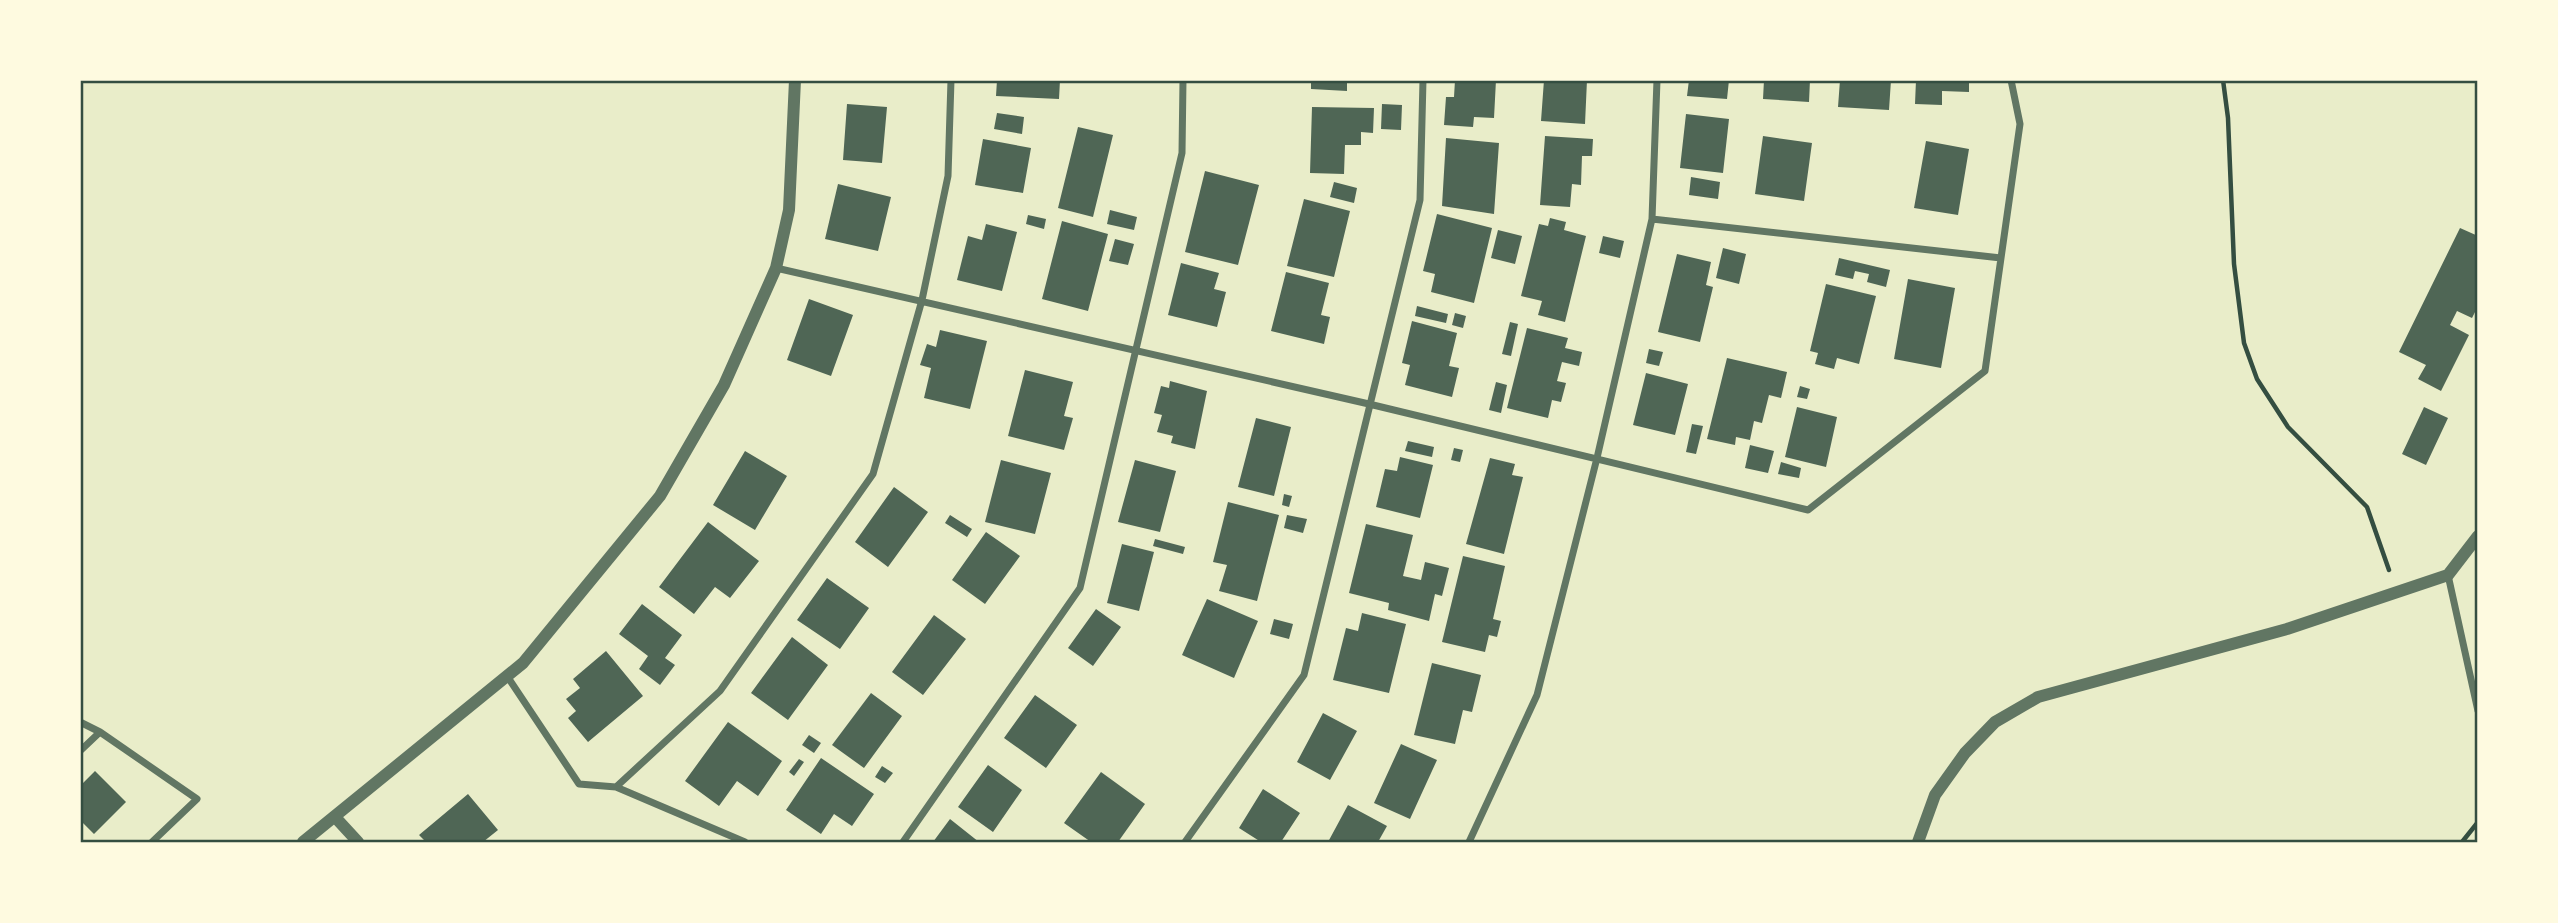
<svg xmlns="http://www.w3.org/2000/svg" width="2558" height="923" viewBox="0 0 2558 923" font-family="'PT Sans',sans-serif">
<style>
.building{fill:#4f6655}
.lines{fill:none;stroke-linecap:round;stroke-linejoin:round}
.path{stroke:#344e41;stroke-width:4.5}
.minor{stroke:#617663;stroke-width:7}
.tertiary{stroke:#617663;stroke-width:12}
.neatline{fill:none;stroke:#344e41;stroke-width:2.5}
</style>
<rect width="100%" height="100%" fill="#e9edc9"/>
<path class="building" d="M997,80H1060L1059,99L996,96Z
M1311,80H1347V91L1311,89Z
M1455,80H1496L1494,118L1474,117L1473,127L1444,125L1446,97H1454Z
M1544,80H1587L1585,124L1541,121Z
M1689,80H1729L1727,99L1687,96Z
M1764,80H1810L1809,102L1763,99Z
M1840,80H1891L1889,110L1838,107Z
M1916,80H1969V92L1942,91V105L1915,104Z
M847,104L887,107L882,163L843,160Z
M1382,104L1402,105L1401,130L1381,129Z
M1312,107L1374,108L1373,133L1361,132V145H1345L1344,174L1310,173Z
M997,113L1024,117L1022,134L994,129Z
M1686,114L1729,119L1723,173L1680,168Z
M1078,127L1113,135L1093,217L1058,208Z
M1545,136L1593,139L1592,156H1582L1581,185L1572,184L1570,207L1540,205Z
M1763,136L1812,143L1804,201L1755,194Z
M1446,138L1499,143L1494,214L1442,206Z
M983,139L1031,148L1023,193L975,185Z
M1926,141L1969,149L1958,215L1914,208Z
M1205,171L1259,185L1238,265L1185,252Z
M1691,177L1720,182L1718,199L1689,195Z
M1334,182L1357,188L1354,203L1330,197Z
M838,184L891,197L878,251L825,239Z
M1304,199L1350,211L1334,277L1287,266Z
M1110,210L1137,217L1134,230L1107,224Z
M1437,214L1492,228L1474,303L1431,292L1435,274L1423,271Z
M1028,215L1046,219L1044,229L1026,224Z
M1550,218L1566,222L1564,230L1586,236L1565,322L1538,315L1542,301L1521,296L1539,224L1548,226Z
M1062,221L1108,234L1088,311L1042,299Z
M986,224L1017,232L1002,291L957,280L968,236L982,240Z
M2460,228L2478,236V306L2472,318L2457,311L2450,325L2469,335L2441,391L2418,379L2426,365L2399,352Z
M1498,230L1522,236L1515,264L1491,258Z
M1603,236L1624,241L1620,258L1599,253Z
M1115,239L1134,244L1128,265L1109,261Z
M1723,248L1746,254L1739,284L1716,278Z
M1677,254L1711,262L1706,285L1713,287L1700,342L1658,332Z
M1839,258L1890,270L1886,287L1867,282L1869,274L1855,271L1853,279L1835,275Z
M1181,263L1219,273L1214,289L1226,292L1217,327L1168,315Z
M1286,272L1329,283L1321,315L1330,317L1324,344L1271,331Z
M1908,279L1955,288L1941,368L1894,359Z
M1826,284L1876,296L1859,364L1837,358L1834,369L1815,364L1818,353L1810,351Z
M809,299L853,315L831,376L787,360Z
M1417,306L1448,314L1446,323L1415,316Z
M1455,313L1466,316L1463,328L1452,325Z
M1412,321L1457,333L1449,366L1459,368L1452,397L1405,385L1410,365L1402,363Z
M1510,322L1518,324L1511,356L1502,354Z
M1527,328L1568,338L1565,348L1582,352L1579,366L1562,362L1557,381L1566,383L1561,402L1552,400L1548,418L1507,408Z
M940,330L987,341L970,409L924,398L931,368L920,365L927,344L936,347Z
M1649,349L1663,352L1659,366L1646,363Z
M1727,358L1787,372L1781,398L1769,395L1762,423L1754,421L1750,440L1736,437L1735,445L1707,439Z
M1025,370L1073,382L1064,416L1073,418L1064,450L1008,436Z
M1646,373L1688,384L1675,435L1633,425Z
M1170,381L1207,391L1195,449L1171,443L1173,436L1157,432L1162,415L1154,413L1161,386L1169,388Z
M1496,382L1507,385L1501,413L1489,410Z
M1800,386L1810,389L1807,399L1797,397Z
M1797,407L1837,417L1826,467L1785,457Z
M2424,407L2448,418L2426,465L2402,454Z
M1256,418L1291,427L1274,496L1238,487Z
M1692,424L1703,426L1696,454L1686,452Z
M1408,441L1434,447L1432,457L1405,451Z
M1750,445L1774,451L1768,473L1745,468Z
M1454,448L1463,450L1460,462L1451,460Z
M745,451L787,476L755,530L713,505Z
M1400,457L1433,465L1420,518L1376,507L1385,469L1397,471Z
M1490,458L1515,464L1512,475L1523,477L1504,554L1466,544Z
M1001,460L1051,473L1035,534L985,522Z
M1135,460L1176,471L1160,532L1118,522Z
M1781,462L1801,468L1799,478L1778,474Z
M894,487L928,512L888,567L855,542Z
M1284,494L1292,496L1289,507L1282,505Z
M1228,502L1279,515L1257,601L1219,591L1227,565L1213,562Z
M950,515L972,529L967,537L945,523Z
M1287,515L1307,519L1303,533L1284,528Z
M708,522L759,561L730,598L715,587L694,614L659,587Z
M1366,524L1413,535L1403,576L1421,580L1425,562L1449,568L1442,596L1435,594L1429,621L1388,610L1389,603L1349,593Z
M986,532L1020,556L985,604L952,580Z
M1155,539L1185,547L1183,554L1153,546Z
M1122,544L1154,552L1139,611L1107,603Z
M1463,556L1505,566L1493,619L1501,621L1497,637L1489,635L1485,652L1442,642Z
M827,578L869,608L840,649L797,620Z
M1207,599L1258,621L1234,678L1182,655Z
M642,604L682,635L665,658L675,665L660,685L639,669L648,656L619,634Z
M1096,609L1121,627L1093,666L1068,648Z
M1362,613L1406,624L1389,693L1333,680L1346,628L1358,631Z
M934,615L966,639L923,695L892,672Z
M1274,619L1293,624L1289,639L1270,634Z
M792,637L828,665L788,720L751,693Z
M606,651L643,696L588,742L568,718L576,711L566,699L580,688L573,679Z
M1432,663L1481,675L1472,712L1463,710L1455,744L1414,735Z
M871,693L902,716L864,768L832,745Z
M1035,695L1077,725L1046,768L1004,738Z
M1323,713L1357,731L1330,780L1297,762Z
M728,722L782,761L758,796L737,781L719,806L685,781Z
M809,735L821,743L814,753L802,745Z
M1401,744L1437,760L1410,819L1374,803Z
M821,758L874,794L852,826L834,814L821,834L786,810Z
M799,759L804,762L794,776L789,772Z
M988,765L1022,790L993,832L958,807Z
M882,766L893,773L885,783L875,777Z
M95,771L126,802L94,834L80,820V786Z
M1101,772L1145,804L1118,842H1091L1064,823Z
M1263,789L1300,813L1281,842H1261L1239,828Z
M468,794L498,830L483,842H426L419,835Z
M1348,805L1387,826L1378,842H1328Z
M950,819L979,842H933Z"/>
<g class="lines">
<path class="path" d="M2223,80L2228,118L2234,264L2244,343L2257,379L2288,427L2367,507L2389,570
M2462,842L2478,822"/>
<path class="minor" d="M1652,219L2001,258
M776,268L1369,404L1808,510L1985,371L2020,124L2011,80
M2448,575L2478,711
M507,676L579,784L616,787L745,842
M80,722L100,732L80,751
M100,732L197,799L152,842
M616,787L720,691L873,474L922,300L948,176L951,80
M903,842L1080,588L1182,153L1183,80
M1185,842L1304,675L1420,200L1423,80
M1469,842L1537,695L1597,458L1652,219L1657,80"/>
<path class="tertiary" d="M335,817L358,842
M303,842L523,663L660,496L724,385L776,268L789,210L795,80
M1918,842L1935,795L1965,753L1995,722L2038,697L2287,629L2448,575L2478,536"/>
</g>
<rect width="2558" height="923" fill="none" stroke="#fefae0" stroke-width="164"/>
<rect x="82" y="82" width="2394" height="759" class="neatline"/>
</svg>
